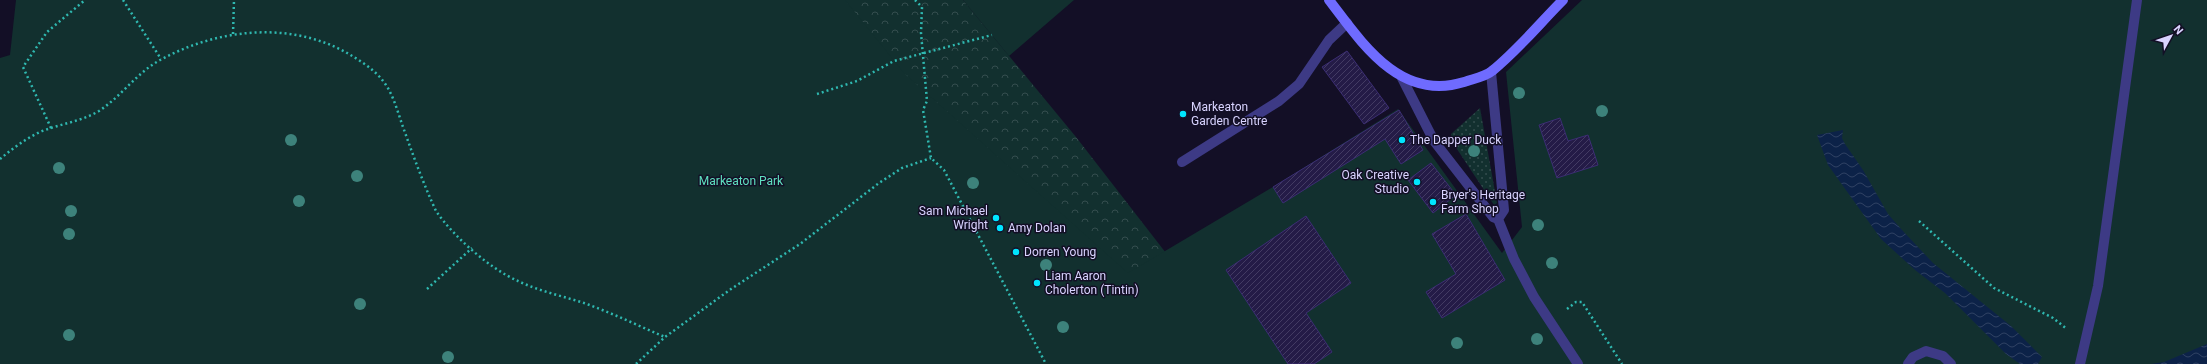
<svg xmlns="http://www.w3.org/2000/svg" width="2207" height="364" viewBox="0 0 2207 364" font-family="Roboto,sans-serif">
<defs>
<pattern id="grass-dots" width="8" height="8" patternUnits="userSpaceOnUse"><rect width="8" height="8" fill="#12302f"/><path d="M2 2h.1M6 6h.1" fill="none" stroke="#344d4e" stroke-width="1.8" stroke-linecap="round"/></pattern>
<pattern id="forest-crowns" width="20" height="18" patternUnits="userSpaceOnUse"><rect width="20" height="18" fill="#12302f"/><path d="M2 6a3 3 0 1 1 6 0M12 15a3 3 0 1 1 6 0" fill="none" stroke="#344d4e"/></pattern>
<pattern id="water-waves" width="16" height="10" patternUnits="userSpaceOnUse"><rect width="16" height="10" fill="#0c2248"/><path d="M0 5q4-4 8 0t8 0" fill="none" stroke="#2f4163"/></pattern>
<pattern id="building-hatch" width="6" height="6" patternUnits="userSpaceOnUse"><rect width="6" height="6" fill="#241b47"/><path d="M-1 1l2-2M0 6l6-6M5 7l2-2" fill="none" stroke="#433b63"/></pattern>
</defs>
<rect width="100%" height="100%" fill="#130f26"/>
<!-- grass -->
<path fill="url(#grass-dots)" d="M1480,108l17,95 -3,2 -43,-65v-6z"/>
<!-- forest -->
<path fill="url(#forest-crowns)" d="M410,0h553l113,137 176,227z"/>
<!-- park -->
<path fill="#12302f" d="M16,0h829l59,73 224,200 145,-86 125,-78 104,144 20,-26 -16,-155 76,-72h625v364h-2207v-306l10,-3z
M963,0h111l-65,56z"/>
<!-- water -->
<path fill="url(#water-waves)" d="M1843,130l-1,8 3,6 18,26 25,44 14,16 31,33 78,63 31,31 -4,7h-18l-14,-10 -61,-61 -30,-23 -34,-31 -53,-74 -11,-30z
M2207,344v20h-56l13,-2z"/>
<!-- building -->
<path fill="url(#building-hatch)" stroke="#3b2d73" d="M1347,51l42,57 -25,16 -42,-57z
M1399,110l24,40 -22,14 -16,-25 -102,64 -10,-16z
M1560,118l8,23 20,-6 10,30 -41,13 -18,-53z
M1431,163l25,32 -23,18 -25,-33z
M1466,214l39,66 -63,38 -16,-26 30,-18 -24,-40z
M1306,216l45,67 -45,30 26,39 -18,12h-26l-62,-94z"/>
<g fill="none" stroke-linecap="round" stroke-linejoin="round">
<!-- path -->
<path stroke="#2fb8b0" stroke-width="2.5" stroke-dasharray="2 3" stroke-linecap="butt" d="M123,0l38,59
M915,0l7,7 -1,26 6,68 -4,9 8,48 13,12 102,194
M233,34l1,-34
M817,94l40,-13 37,-20 98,-26
M51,128l-28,-61 24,-35 38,-32
M0,159c12,-10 25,-20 40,-27 19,-8 40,-10 59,-21 23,-15 38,-39 63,-52 60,-32 136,-39 195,0 11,7 21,14 29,26 8,12 12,28 17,42 10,28 20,56 33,84 17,25 54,58 82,70 21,10 44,15 66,22 28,10 55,23 81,34
M1919,221l75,67 59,30 14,11
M427,289l45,-41
M1567,309l9,-7h6l40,62
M636,364l29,-27 66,-48 69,-45 79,-61 23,-15 29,-10"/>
<!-- lane -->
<path stroke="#3d3a85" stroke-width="10" d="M1402,78l32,63 59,76 5,2 6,-9 -13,-138
M1182,162l97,-61 20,-17 30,-44 18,-17
M1498,219l16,40 20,38 44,67
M1908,364l5,-7 13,-6 17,5 8,8
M2080,364l18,-78 39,-286"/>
<!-- secondary -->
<path stroke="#6f6bff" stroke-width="10" d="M1329,0c33,43 71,102 135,82 8,-3 21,-5 28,-11 26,-21 48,-48 71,-71"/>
</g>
<!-- trees -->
<g fill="#3d827b">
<circle cx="1519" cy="93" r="6"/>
<circle cx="1602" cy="111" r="6"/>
<circle cx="291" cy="140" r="6"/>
<circle cx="1474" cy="151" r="6"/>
<circle cx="59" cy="168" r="6"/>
<circle cx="357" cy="176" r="6"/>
<circle cx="973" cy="183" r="6"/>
<circle cx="299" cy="201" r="6"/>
<circle cx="71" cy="211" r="6"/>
<circle cx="1538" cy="225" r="6"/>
<circle cx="69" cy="234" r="6"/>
<circle cx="1552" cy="263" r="6"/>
<circle cx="1046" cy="265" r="6"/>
<circle cx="360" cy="304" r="6"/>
<circle cx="1063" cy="327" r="6"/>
<circle cx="69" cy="335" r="6"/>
<circle cx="1537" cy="339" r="6"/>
<circle cx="1457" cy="343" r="6"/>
<circle cx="448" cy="357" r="6"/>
</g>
<!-- markers -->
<g fill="#00e5ff" stroke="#130f26" stroke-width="1.5">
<circle cx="1183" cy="114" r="4"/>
<circle cx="1402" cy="140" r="4"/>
<circle cx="1417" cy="182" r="4"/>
<circle cx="1433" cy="202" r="4"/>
<circle cx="996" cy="218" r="4"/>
<circle cx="1000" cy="228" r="4"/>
<circle cx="1016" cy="252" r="4"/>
<circle cx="1037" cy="283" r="4"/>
</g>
<g text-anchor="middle" stroke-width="3" stroke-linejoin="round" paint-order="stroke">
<!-- poi labels -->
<g font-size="12" fill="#d9d4ff" stroke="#130f26" text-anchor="start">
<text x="1191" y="111">Markeaton<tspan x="1191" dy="14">Garden Centre</tspan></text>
<text x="1410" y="144">The Dapper Duck</text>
<text x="1409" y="179" text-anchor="end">Oak Creative<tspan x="1409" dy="14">Studio</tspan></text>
<text x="1441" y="199">Bryer's Heritage<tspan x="1441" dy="14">Farm Shop</tspan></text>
<text x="988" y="215" text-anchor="end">Sam Michael<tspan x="988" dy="14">Wright</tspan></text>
<text x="1008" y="232">Amy Dolan</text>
<text x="1024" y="256">Dorren Young</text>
<text x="1045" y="280">Liam Aaron<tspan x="1045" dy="14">Cholerton (Tintin)</tspan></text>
</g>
<!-- park labels -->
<g font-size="12" fill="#5fe0c0" stroke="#130f26">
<text x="741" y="185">Markeaton Park</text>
</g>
</g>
<!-- north arrow -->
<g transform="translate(2171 36) rotate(50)" stroke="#130f26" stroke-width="3" paint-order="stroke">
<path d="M0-3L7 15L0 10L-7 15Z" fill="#d9d4ff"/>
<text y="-6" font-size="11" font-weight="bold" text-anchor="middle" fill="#d9d4ff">N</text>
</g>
</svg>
